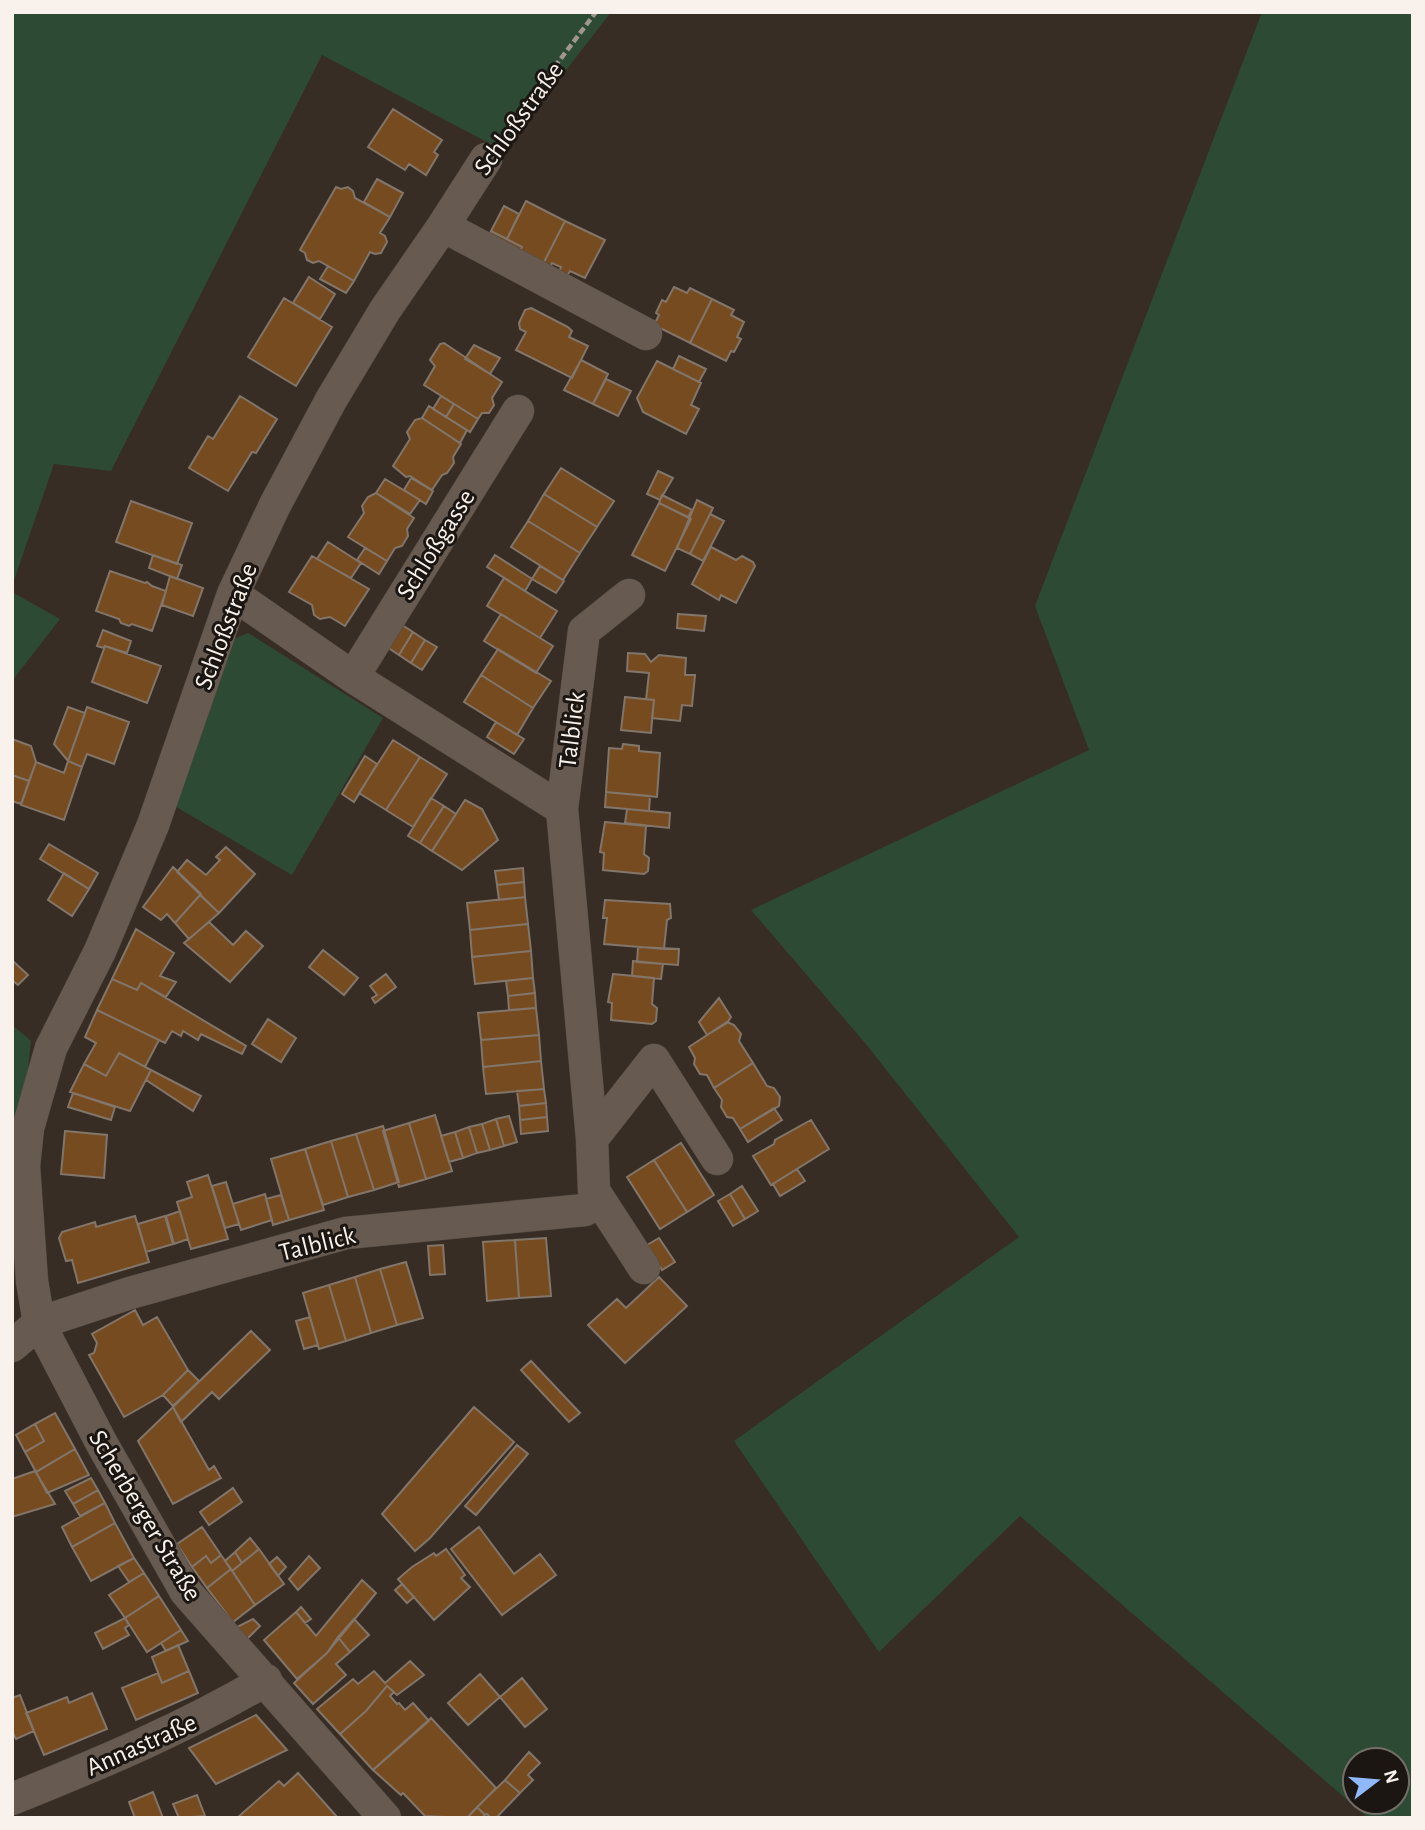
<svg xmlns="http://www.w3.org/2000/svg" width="1425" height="1830" viewBox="0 0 1425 1830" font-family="'Alegreya Sans',sans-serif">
<rect width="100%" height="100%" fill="#382d24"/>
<!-- green -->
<path fill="#2d4a35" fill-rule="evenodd" d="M12,12h599l-107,139 -182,-96 -211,416 -57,-7 -42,122z
M1262,12h151v1806h-45l-348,-302 -141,136 -145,-211 285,-204 -154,-194 -114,-133 338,-160 -54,-144zM1397,1760v42h-42v-42z
M12,592l48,27 -48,62z
M248,633l135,85 -91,157 -119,-70 49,-161z
M12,1025l19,16 -6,55 -13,36z"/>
<!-- building -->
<path fill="#764b20" stroke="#82756a" stroke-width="2" d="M393,109l49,31 -8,12 4,3 -12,20 -17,-11 -4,6 -37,-23z
M377,179l26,14 -13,24 -26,-15z
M336,187l5,2 7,-2 5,4 2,7 35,19 -10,16 5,3 2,6 -6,11 -6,1 -5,-2 -16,29 -35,-20 -6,2 -6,-3 -2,-7 -5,-3z
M526,201l39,20 -22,43 -24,-11 3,-6 -15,-8z
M504,206l15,8 -12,25 -16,-8z
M565,221l40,19 -20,38 -15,-7 -3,5 -8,-4 2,-5 -9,-4 -2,5 -7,-4z
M491,231l31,16 -3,6 -31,-16z
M328,266l26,15 -8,12 -26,-14z
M309,277l26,17 -15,25 -27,-16z
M674,287l13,6 3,-5 22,11 -22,44 -36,-18 5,-10 -3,-2 6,-13 4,2z
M284,298l48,29 -36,59 -48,-29z
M712,299l22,11 -3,5 13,7 -7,15 4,2 -7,13 -3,-1 -5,10 -36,-18z
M531,308l37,19 4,4 -3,6 19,9 -16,32 -56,-28 10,-18 -6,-3 -1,-6 6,-13z
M444,343l58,39 -10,16 2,7 -5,8h-7l-4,6 -54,-34 11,-19 -5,-6 10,-16z
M474,345l26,13 -10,16 -25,-15z
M679,356l27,13 -7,13 -26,-13z
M581,360l27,14 -15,30 -29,-14z
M657,361l44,22 -10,22 8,4 -13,25 -43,-22 -6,-14z
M606,379l25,12 -13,25 -25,-12z
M240,396l37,23 -21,34 -4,-1 -24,39 -39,-23 19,-32 5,3z
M441,396l13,8 -8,13 -13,-8z
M454,404l24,15 -8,13 -24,-15z
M429,406l38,24 -7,13 -38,-25z
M422,418l39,26 -8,13 1,6 -7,10 -5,2 -10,15 -22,-14 -4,1 -13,-11 17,-27 -3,-7 8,-12z
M561,468l53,33 -17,26 -53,-33z
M658,471l15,7 -13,22 -13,-6z
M411,478l22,13 -7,13 -22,-14z
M385,479l35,21 -10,14 -34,-21z
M376,493l38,25 -7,11 1,7 -6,10 -7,2 -8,13 -39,-24 16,-24 -2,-7 6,-9z
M544,494l53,33 -17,26 -52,-32z
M662,495l30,15 -4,7 -29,-14z
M697,500l16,8 -23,46 -13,-6z
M131,501l61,22 -15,41 -61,-22z
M659,503l32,16 -26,52 -33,-16z
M710,514l14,7 -21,40 -13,-7z
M528,521l52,32 -17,27 -52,-33z
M328,542l33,21 -10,15 -34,-19z
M711,547l25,13 6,-4 11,6 2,4 -19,37 -15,-8 -2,5 -27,-16z
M365,548l22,13 -8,13 -22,-14z
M153,555l29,10 -5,14 -28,-11z
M495,555l37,24 -7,12 -38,-24z
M312,556l57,33 -24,37 -15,-9 -10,2 -6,-4 -2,-10 -23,-13z
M540,566l24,15 -8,12 -24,-14z
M110,571l35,12 2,-1 5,4 14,5 -14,40 -20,-7 -3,2 -8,-3 -2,-4 -23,-8z
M170,576l33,12 -10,28 -31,-11z
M504,578l53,33 -17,27 -53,-32z
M501,614l52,32 -17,27 -52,-32z
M678,614l28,2 -2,15 -27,-3z
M402,625l11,7 -14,23 -12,-8z
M103,630l28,11 -4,12 -22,-7 -1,2 -7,-2z
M413,632l12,8 -14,23 -12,-8z
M425,640l12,7 -15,23 -11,-7z
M105,646l56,20 -14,37 -55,-21z
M498,649l53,32 -18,27 -52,-33z
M628,653l17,1 6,8 8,-7 27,3 -1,17h10l-3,31 -10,-1 -2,16 -28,-3 2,-18h-8l3,-27 -22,-2z
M481,675l52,33 -16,27 -53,-33z
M625,697l29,3 -3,33 -30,-3z
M68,707l17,6 -17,48 -14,-17z
M87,707l42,15 -15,42 -27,-10 -5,13 -14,-6z
M496,722l28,17 -10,15 -27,-17z
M12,739l19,7 5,16 -7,19 -17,-6z
M393,740l27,17 -34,53 -27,-17z
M623,744l16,2v5l21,2 -3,44 -51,-5 3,-44 13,1z
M365,756l12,8 -23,38 -12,-8z
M420,757l27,17 -34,53 -27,-17z
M68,761l14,6 -18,53 -43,-15 15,-43 28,11z
M12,775l17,6 -8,23 -9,-3z
M606,792l44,4 -1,15 -44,-4z
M431,798l13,8 -24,37 -12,-7z
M465,800l17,9 16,31 -36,30 -30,-19z
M444,806l12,8 -24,37 -12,-8z
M627,809l43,4 -1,15 -44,-5z
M605,822l41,4 -2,28 5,4 -1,13 -4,3 -41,-4 1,-17 -4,-1z
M49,844l49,29 -9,16 -49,-30z
M226,847l29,27 -36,39 -42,-41 10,-12 19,15 14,-15 -4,-3z
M173,867l28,27 -26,29 -8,-9 -6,6 -18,-13z
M523,868l1,14 -27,3 -2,-14z
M64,873l25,16 -17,27 -24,-16z
M524,882l1,15 -26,3 -2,-15z
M200,895l19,18 -30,26 -14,-16z
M525,897l3,27 -58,6 -3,-27z
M605,900l65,4 1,14 -4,2 -3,29 -60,-5 3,-26h-4z
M209,922l24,23 13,-14 17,15 -33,36 -46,-39z
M528,924l3,27 -59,6 -2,-27z
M136,929l38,24 -14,23 16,6 -10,15 -25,-14 -4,7 -25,-11z
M638,947l41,2 -1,16 -41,-3z
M323,950l35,28 -14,17 -35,-28z
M531,951l2,27 -58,6 -3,-27z
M633,961l30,3 -2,15 -29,-3z
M14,962l14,13 -10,10 -6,-5v-16z
M386,974l10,13 -21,16 -3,-5 5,-3 -7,-9z
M613,974l41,4 -2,26 5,4 -1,13 -4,3 -41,-4 1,-17 -4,-1z
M533,978l2,15 -27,3 -2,-15z
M112,979l25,11 4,-7 105,63 -4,8 -41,-20 -3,6 -15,-9 -2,5 -9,-5 -7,12 -68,-33z
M535,993l1,15 -27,2 -1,-14z
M719,998l12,19 -4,6 -20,12 -8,-13z
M536,1008l3,27 -58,5 -3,-27z
M97,1010l62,30 -14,27 -26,-14 -13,23 -22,-12 12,-21 -11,-6z
M268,1019l28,19 -15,24 -29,-18z
M727,1022l7,3 7,9 -2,7 14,22 -39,25 -7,-13 -7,-1 -6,-10 1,-6 -6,-11z
M539,1035l2,26 -58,6 -2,-27z
M119,1053l32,17 -21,41 -60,-19 14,-28 22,12z
M541,1061l3,28 -58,5 -3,-27z
M753,1063l14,23 7,2 6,9 -1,9 -39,23 -7,-11 -6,-1 -6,-10 1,-7 -8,-12z
M151,1070l50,26 -8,15 -47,-31z
M544,1089l2,14 -27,3 -2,-15z
M73,1093l42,14 -4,13 -43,-13z
M546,1103l1,14 -27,3 -1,-14z
M774,1108l8,12 -34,22 -8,-13z
M435,1115l17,56 -26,8 -17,-56z
M509,1116l8,26 -13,4 -8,-27z
M547,1117l1,14 -27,3 -1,-14z
M496,1119l8,27 -14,4 -8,-26z
M811,1120l18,29 -58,36 -18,-29 21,-12 1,-4z
M409,1123l17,56 -27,8 -16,-56z
M482,1124l8,26 -13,3 -8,-26z
M383,1126l16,56 -25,8 -18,-56z
M469,1127l8,26 -14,5 -8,-26z
M65,1131l42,4 -3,43 -43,-4z
M455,1132l8,26 -14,4 -8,-26z
M356,1134l18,56 -26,7 -17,-56z
M331,1141l17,56 -25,8 -18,-56z
M681,1143l33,52 -27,17 -33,-52z
M305,1149l19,61 -35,10 -18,-61z
M654,1160l33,52 -27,17 -33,-52z
M797,1169l8,12 -25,15 -7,-12z
M208,1175l20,64 -37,10 -14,-47 15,-5 -5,-15z
M226,1182l13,42 -14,4 -13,-42z
M742,1186l16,25 -13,8 -15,-25z
M265,1194l7,26 -31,10 -8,-26z
M730,1194l15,25 -12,7 -15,-25z
M281,1195l8,25 -16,5 -7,-26z
M180,1211l8,28 -14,5 -8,-28z
M135,1216l14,46 -71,21 -6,-23 -6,1 -7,-23 3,-6 33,-10 1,5z
M165,1216l8,28 -27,8 -8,-28z
M546,1238l5,58 -32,2 -4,-58z
M659,1238l16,24 -13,8 -15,-25z
M515,1240l4,58 -32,3 -4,-59z
M443,1245l2,29 -15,1 -2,-29z
M406,1262l17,56 -26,7 -17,-56z
M380,1269l17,56 -26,8 -16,-56z
M355,1277l16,56 -25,8 -17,-56z
M659,1277l28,29 -62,57 -37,-38 29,-26 9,9z
M329,1285l17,56 -27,8 -16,-56z
M135,1310l8,15 14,-8 31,53 -25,25 -39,22 -35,-62 5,-2 3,-10 -5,-9z
M310,1317l8,28 -14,4 -8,-28z
M251,1331l19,19 -51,49 -7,-7 -31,30 -8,-15z
M531,1361l49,52 -11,9 -48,-52z
M188,1370l11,11 -26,25 -10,-11z
M173,1407l36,63 5,-4 7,12 -48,26 -35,-63z
M474,1407l40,35 -84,96 -15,13 -33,-37z
M55,1413l20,36 -39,23 -11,-20 19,-11 -9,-17z
M35,1424l9,17 -19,11 -9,-17z
M517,1445l11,9 -52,61 -11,-9z
M75,1449l14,26 -42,18 -11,-21z
M35,1471l20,33 -43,13v-38z
M91,1478l7,12 -25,14 -8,-13z
M233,1488l9,14 -33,23 -9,-13z
M98,1490l7,13 -25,13 -7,-12z
M105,1503l10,20 -43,24 -10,-20z
M115,1523l19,35 -43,23 -19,-34z
M202,1527l19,28 -10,8 -5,-7 -14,11 -15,-23z
M479,1527l35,47 26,-20 16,21 -54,40 -51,-66z
M250,1538l9,11 -17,14 -7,-11z
M259,1549l25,35 -29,21 -23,-34z
M446,1549l19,26 -4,3 9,9 -36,33 -36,-41 14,-12 22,-14 2,3z
M235,1552l7,11 -10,8 -7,-10z
M221,1555l10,14 -24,19 -15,-21 14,-11 5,7z
M309,1556l11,12 -22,22 -9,-11z
M277,1557l9,10 -8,9 -9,-12z
M134,1558l10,15 -15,9 -11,-16z
M231,1569l24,36 -22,17 -26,-34z
M144,1573l15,23 -34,22 -16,-23z
M362,1580l14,13 -49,60 -30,26 -33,-39 32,-28 20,24z
M402,1584l12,13 -7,6 -12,-13z
M159,1596l22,34 -34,22 -22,-34z
M301,1607l10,12 -6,4 -9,-11z
M125,1618l4,7 -4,3 4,7 -26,14 -8,-16z
M253,1619l7,7 -13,13 -10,-12z
M354,1619l15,16 -19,17 -12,-15z
M181,1630l7,11 -22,10 -5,-8z
M338,1637l12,15 -14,12 10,11 -33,29 -19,-21 33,-30z
M178,1645l11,26 -27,12 -10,-26z
M410,1661l14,14 -27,20 -10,-9 -21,25 -26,23 -23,-25 36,-30 5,5 16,-13 11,12z
M189,1671l9,22 -62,27 -14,-32 36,-15 4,10z
M480,1674l20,23 -32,28 -20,-22z
M522,1678l25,31 -22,18 -25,-30z
M387,1686l7,6 -4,4 7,8 2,-1 6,7 8,-7 16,18 -56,49 -33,-36 26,-23z
M92,1693l15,36 -63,26 -18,-42 41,-16 2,6z
M20,1695l14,36 -18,8 -4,-8v-33z
M256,1715l31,35 -71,34 -27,-36z
M431,1718l65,70 -29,30 -42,-2 -22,-23 -2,2 -28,-25z
M529,1752l11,11 -12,12 5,5 -13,13 -15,-13z
M298,1773l40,45h-101l42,-37 5,5z
M505,1780l15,13 -24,25h-5l-4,-4 -2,1 -8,-8z
M153,1792l10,26h-28l-6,-16z
M197,1795l8,21 -26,2 -6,-14z
M477,1807l8,8 -3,3h-15z"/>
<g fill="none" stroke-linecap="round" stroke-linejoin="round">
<defs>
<path id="minor" d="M443,226l203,108
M233,594l120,83 209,132
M629,595l-45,36 -22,178 30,330 2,52 50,77
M353,677l165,-266
M592,1139l62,-79 63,99
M12,1346l27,-23 91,-30 216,-60 239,-23 15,-9
M12,1799c87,-35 173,-71 254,-119
M385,1818l-199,-226 -84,-148 -63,-121 -7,-42 -8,-115 4,-38 23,-80 49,-97 53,-126 80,-231 42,-89 56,-105 54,-90 58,-84 43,-67"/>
</defs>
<!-- minor casing -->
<use href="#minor" stroke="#534a42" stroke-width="33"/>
<!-- path -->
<path stroke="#a0968f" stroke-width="4.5" stroke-dasharray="7 3.5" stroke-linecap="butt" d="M504,134l92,-122"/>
<!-- minor -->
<use href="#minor" stroke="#675b51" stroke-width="32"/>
</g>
<g text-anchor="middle" stroke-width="6" stroke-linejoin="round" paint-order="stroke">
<!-- street labels -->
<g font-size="26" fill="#f9f1eb" stroke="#1b1612">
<text transform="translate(518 118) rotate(-54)" y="9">Schloßstraße</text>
<text transform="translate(435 544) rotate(-58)" y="9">Schloßgasse</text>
<text transform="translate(225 626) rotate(-69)" y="9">Schloßstraße</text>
<text transform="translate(571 730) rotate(-83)" y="9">Talblick</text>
<text transform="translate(317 1243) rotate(-14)" y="9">Talblick</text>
<text transform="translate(146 1515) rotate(59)" y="9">Scherberger Straße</text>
<text transform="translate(141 1744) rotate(-24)" y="9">Annastraße</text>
</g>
</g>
<!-- border -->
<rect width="1425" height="1830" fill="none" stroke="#f9f1eb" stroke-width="28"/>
<!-- north arrow -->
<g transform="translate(1376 1781) rotate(74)"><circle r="33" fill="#1b1612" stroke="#746e69" stroke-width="2"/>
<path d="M0-5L12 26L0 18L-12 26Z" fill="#8fb8fd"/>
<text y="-10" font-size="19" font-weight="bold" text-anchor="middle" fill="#f9f1eb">N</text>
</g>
</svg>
